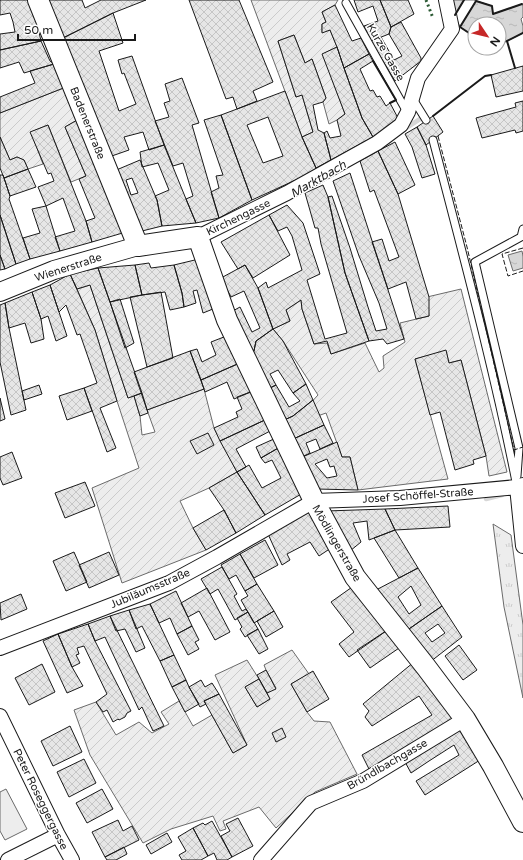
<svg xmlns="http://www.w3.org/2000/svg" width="523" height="860" viewBox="0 0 523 860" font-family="'Varela Round',sans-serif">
<defs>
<pattern id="grass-tufts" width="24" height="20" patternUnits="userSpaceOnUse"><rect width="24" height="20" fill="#ededed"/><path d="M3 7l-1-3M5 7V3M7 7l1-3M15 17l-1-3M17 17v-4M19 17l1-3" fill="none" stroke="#cbcbcb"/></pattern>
<pattern id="garden-furrows" width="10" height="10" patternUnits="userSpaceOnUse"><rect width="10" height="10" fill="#ededed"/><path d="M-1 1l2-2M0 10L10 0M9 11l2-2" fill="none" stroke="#cbcbcb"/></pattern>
<pattern id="water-ripples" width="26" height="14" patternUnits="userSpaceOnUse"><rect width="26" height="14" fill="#d7d7d7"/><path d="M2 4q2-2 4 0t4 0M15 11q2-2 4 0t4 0" fill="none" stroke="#b8b8b8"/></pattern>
<pattern id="building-cross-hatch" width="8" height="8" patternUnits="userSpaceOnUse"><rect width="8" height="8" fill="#e6e6e6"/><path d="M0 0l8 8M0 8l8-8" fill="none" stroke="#c5c5c5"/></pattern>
</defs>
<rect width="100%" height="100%" fill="#fff"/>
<!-- grass -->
<path fill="url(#grass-tufts)" stroke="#6a6a6a" d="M493,524l18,11 12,90v73l-19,-91z"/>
<!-- garden -->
<path fill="url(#garden-furrows)" stroke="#6a6a6a" d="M251,0h87l-3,5 -13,7 4,10 -4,2v8l8,-2 7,17 -14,7 22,60 -8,6 -8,4 -6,-22 3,-4 -14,-39 -7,4 -11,-28 -16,6 18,56 6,-2 11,37 -11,5z
M66,87l13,32 -14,8 21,49 -15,6 -23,-57 -17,7 12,32 -15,5 -4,-9 -7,-3 -7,3 -10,-23v-24z
M90,285l38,113 6,-2 6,20 2,19 13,-3 -8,-22 57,-21 10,39 23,44 -28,16 -29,13 13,27 13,22 -84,33 -30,-95 47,-20 -22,-67 -22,-71 -18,-41z
M461,289l46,183 -18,4 -3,-20 -25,-96 -12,3 -3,-12 -31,8 33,120 -90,11 -8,-33h-8l-16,-44 -14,5 -5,-11 11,-12 -35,-54 -10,-12 17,-8 -4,-11 15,-10 1,9 12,35 13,-1 4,11 34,-11 14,29 5,-4 -1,-12 22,-14 -5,-19 29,-7 -2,-19z
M292,650l17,24 -18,10 16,28 7,9 16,1 27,52 -42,18 -39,36 -17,-21 -36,14 3,8 -6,2 -7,-15 -42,13 -28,14 -53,-88 -16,-45 22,-8 20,33 23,-13 13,11 17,-9 -8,-12 18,-11 14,25 19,-11 21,38 14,-8 -32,-70 32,-15 12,19 -14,8 12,20 13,-8 -3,-6 9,-5 -10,-18 -2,-5z"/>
<!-- pitch -->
<path fill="#ededed" stroke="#6a6a6a" d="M6,789l21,40 -22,11 -5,-9v-39z"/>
<!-- water -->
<path fill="url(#water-ripples)" stroke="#6a6a6a" d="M451,0h23l18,6 1,8 29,-10 1,2v11l-2,2 2,7v7l-16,8 -8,1v-18h-24v13l-15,-10 -5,-12z
M522,251l1,5v12l-10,3 -5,-16z"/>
<!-- pier -->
<path fill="#fff" stroke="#6a6a6a" d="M464,0h10l2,1 -16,26 -5,-12z"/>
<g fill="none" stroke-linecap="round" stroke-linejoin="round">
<!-- stream -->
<path stroke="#d7d7d7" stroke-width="4.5" d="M403,130l17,-11
M486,499l16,-4"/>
</g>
<!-- building -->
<path fill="url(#building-cross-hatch)" stroke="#1a1a1a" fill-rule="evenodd" d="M0,0h30l5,15 6,26 -41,9v-16l15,-2 -2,-10 -3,-9 -10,2z
M49,0h33l3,8 16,-8h45l-33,13 -50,25z
M189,0h50l34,82 -20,9 4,10 -20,8 -4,-12 -7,2z
M354,0h26l11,27 -2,7 -18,7 -7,-15 14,-5 -5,-15 -15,6z
M380,0h28l6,14 -23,13z
M335,5l17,36 9,-3 8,16 -25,14 -7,-21 -7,-17 -8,3v-9l4,-2 -4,-10z
M113,13l10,30 -24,8 20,60 17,-7 -12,-31 -2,1 -4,-14 14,-4 32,89 -15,5 -6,-18 -19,5 5,13 -23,8 -43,-120z
M401,22l20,36v3l-26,20 -24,-40 10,-4 13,23 8,-4 -13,-22 2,-7z
M294,35l11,28 7,-4 14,39 -3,4 -10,3 5,25 6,3 7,27 -15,8 -14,-31 11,-5 -11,-37 -6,2 -18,-56z
M41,41l9,20 4,3 -30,9 -5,-11 -19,6v-18z
M337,47l7,21 18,50 11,19 -42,23 -7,-27 3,-2 3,7 11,-2 -4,-16 8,-6 -23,-60z
M369,54l4,7 -13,8 10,22 3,-1 4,7 3,-1 6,10 4,-3 8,15 -9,10 -16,9 -11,-19 -18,-50z
M54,64l12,23 -66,26v-16l35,-14 -5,-12z
M523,66v25l-27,6 -5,-22z
M182,78l17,45 -7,2 27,93 -23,5 -10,-24 7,-3 -10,-33 -10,3 -18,-45 14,-4 -5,-14 6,-2 -5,-17z
M285,91l17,46 14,31 -5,5 -59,27 -31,-85zM268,117l15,39 -20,7 -16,-38z
M523,101v30l-7,2 -1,-3 -33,8 -6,-20 40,-11 -1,-4z
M221,115l31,85 -33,18 -8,-26 8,-4 -3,-12 7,-1 -19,-55z
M433,116l10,16 -17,13 -9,-18z
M79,119l47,113 -34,10 -6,-21 9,-3 -16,-39 7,-3 -21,-49z
M48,125l38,96 6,21 -32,9 -5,-14 20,-6 -12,-33 -17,8 -8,-19 16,-6 -3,-8 -3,1 -18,-42z
M417,127l9,18 9,29 -13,4 -10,-31 -7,-13z
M0,137l10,23 7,-3 7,3 4,9 -24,9 -4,-10z
M395,142l20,43 -17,9 -20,-43z
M164,145l22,54 10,24 -34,3 -5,-26 -2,-4 14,-6 -11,-27 -16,4 -2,-15z
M378,151l20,43 31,103v19l-13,3 -10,-37 -18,7 -16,-47 10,-3 7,22 10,-4 -25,-67 -4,2 -10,-31z
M140,160l17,40 5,26 -24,6 -24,-61zM132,178l6,15 -7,2 -5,-15z
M28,169l8,18 -26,9 -6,-18z
M350,173l54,166 -17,5 -4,-5 -14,2 -24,-68 -17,-76 4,-1 18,52 18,59 8,24 11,-2 -8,-26 -20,-47 -26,-75z
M0,175h3l7,21 -1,3 21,60 -14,5 -16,-49z
M323,185l5,12 17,76 24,68 -38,13 -4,-13 -13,3 -12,-35 -1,-9 -15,10 4,11 -17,8 -15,-41 8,-6 2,6 34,-18 -10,-34 -5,-9 -9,4 -9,-16 18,-10 16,18 17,51 -13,6 18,59 22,-6 -26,-89 -3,-16h-3l-10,-35z
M46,206l14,45 -30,8 -7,-21 17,-5 -8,-24z
M0,215l16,49 -11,5 -5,-14z
M269,215l21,40 -37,23 -8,-13 -7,4 -17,-27z
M0,255l5,14 -5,1z
M199,259l19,48 -15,6 -6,-23 -4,1 3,12 -12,4 -2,-14 -8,-28z
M149,263l2,5 23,-3 8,28 2,14 -14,3 -5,-18 -23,3 -7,-30z
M135,265l7,30 -32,7 -12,-34z
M245,265l13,23 15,41 -17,12 -2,10 -5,-1 -18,-38 9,-5 12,25 8,-4 -16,-37 -13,6 -10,-19z
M98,268l44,125 -14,5 -38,-113 -13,4 -7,-15z
M70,274l25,56 22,71 -17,7 16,40 -9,4 -23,-64 13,-5 -17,-49 -3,1 -11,-30 -7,7 -9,-27z
M50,285l17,51 -11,5 -8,-25 -7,3 -9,-27z
M32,292l9,27 3,20 -13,4 -6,-20 -16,5 -4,-25z
M161,292l12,66 -26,9 -17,-70 12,-2z
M120,299l14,44 -9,5 -15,-46z
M5,303l4,25 17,82 -15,5 -11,-53v-57z
M273,329l10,12 23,43 -13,9 -15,-23 -8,4 6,11 -10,5 -14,-30 4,-19z
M229,335l13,27 -41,18 -11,-29 7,-2 5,13 14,-7 -5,-13z
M446,350l3,13 12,-3 25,96 -13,4 1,4 -19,6 -15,-58 -10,3 -15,-56z
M190,351l14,38 -57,21 -13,-38z
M242,362l11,29 -19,8 -7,-17 -22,10 -4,-12z
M306,384l7,16 -20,16 -11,5 -16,-31 10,-5 13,22 11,-6 -7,-8z
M39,385l3,9 -18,6 -2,-9z
M84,388l8,23 -25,9 -8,-24z
M253,391l14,28 -47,22 -6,-13 24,-11 -2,-5 6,-3 -5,-12z
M142,393l6,20 -8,3 -6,-20z
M0,398l5,21 -5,2z
M313,400l11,25 -33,15 -9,-19 11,-5z
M267,419l5,11 -36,19 10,18 -9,5 -17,-31z
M324,425l9,18 -13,6 -4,-10 -10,4 4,10 -10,5 -9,-18z
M208,433l6,12 -17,9 -7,-13z
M276,438l4,9 -19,11 -5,-11z
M337,442l5,15h8l8,33 -41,-1 -17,-31zM327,459l3,8 4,-1 3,10 -10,2 -12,-14z
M280,447l23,46 -38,22 -28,-43 12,-7 13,23 19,-10 -9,-18 -7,3 -4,-5z
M12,452l10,26 -19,7 -3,-7v-21z
M237,472l28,43 -29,18 -12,-23 -15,-22z
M85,482l10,24 -30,12 -10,-25z
M448,506l2,21 -55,3 -10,-21z
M385,509l10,21 -26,10 -2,-19 -14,2 8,19 -11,9 -24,-40z
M224,510l12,23 -30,17 -13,-22z
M309,511l22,37 -12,8 -9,-14 -23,12 3,6 -8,5 -14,-31z
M395,530l23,38 -19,10 -25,-40z
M265,540l13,25 -24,13 -14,-24z
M74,552l13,30 -21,9 -13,-30z
M109,552l10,23 -30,13 -10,-23z
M240,554l17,30 -12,7 -9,-16 -7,4 -8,-14z
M222,567l15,27 -3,2 8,15 4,-2 2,3 -13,8 -17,-31 -8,5 -9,-15z
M418,568l24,38 -36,25 -30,-41zM411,586l10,19 -12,9 -11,-17z
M257,584l17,27 -20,12 -13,-23 7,-4 -3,-5z
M355,585l34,44 -40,28 -10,-13 15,-12 -23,-30z
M207,588l23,44 -15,8 -16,-29 -11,6 -7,-14z
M176,591l16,35 -15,8 -7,-16 -11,5 -9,-19z
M21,594l6,15 -26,11 -1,-17z
M150,604l24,51 -14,6 -18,-35 -6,3 -7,-19z
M442,606l20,31 -32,25 -24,-31zM438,624l7,9 -13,9 -7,-9z
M129,610l16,38 -9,4 -11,-23 -9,2 -6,-15z
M274,611l9,16 -17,10 -9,-16z
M248,612l10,17 -13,8 -5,-8 2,-2 -5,-9z
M110,616l54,110 -11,5 -11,-24 -3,3 -34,-73 -10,4 -7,-17z
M88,624l7,17 36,70 -4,2 -2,4 -6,3 -1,-1 -5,3 -6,-12 -4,2 -7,-10 11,-8 -23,-48 -7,2 2,6 -3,1 4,8 -8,4 -14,-33z
M192,626l7,14 -4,2 4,7 -11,6 -11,-21z
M258,629l10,20 -9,5 -12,-19z
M389,629l13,17 -32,22 -13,-18z
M58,634l14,33 11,19 -16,7 -24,-52z
M459,645l18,25 -14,10 -18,-24z
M174,655l12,25 -14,7 -12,-26z
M414,662l40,57 -85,50 -7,-14 70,-40 -13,-19 -47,30 -7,-9 4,-6 -6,-7z
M42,664l13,28 -26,13 -14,-27z
M266,670l10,19 -9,4 -10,-18z
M313,671l16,28 -22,13 -16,-28z
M259,679l11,20 -13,8 -12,-20z
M186,680l3,7 10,17 -14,8 -13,-25z
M201,680l4,7 7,-4 7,11 -15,7 2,3 -6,3 -11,-20z
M219,694l28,51 -14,8 -29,-52z
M70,726l12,26 -29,14 -12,-25z
M459,727l21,33 -55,35 -9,-14 43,-26 -5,-10 -25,16 -18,12 -7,-13z
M282,728l4,9 -10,5 -4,-9z
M84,759l12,24 -27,14 -12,-25z
M102,789l11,20 -26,14 -11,-20z
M238,818l15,28 -21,11 -11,-21 9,-5 -4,-7z
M118,820l5,11 9,-5 7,14 -34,17 -13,-25z
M212,821l20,36 -5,3h-10l-3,-7 -6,3 -15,-28 10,-5 2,2z
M193,828l15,28 -7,4h-19l-3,-5 7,-4 -8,-14z
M167,833l5,9 -21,12 -5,-9z
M124,847l3,7 -11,6h-9l-2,-3z"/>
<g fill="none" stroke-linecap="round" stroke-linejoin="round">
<defs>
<path id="service" d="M346,3l61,109
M413,99l13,21
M433,140c30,115 61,230 84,347
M517,476l2,-28 -44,-186 46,-25 2,-8"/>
<path id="minor" d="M198,237l89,-44 90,-50 24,-18 7,-13 10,-34 34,-49 -6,-29
M517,487l6,59
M0,648l169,-65 48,-26 97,-56 86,-3 117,-11 6,-2
M0,716l58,119 14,25
M8,860l50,-25
M261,860l50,-57 52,-22 102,-62"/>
<path id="tertiary" d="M0,292l54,-22 84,-24"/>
<path id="secondary" d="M38,0l100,246 60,-9 29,83 87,181 41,76 71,90 39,52 28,47 30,56"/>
</defs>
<!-- service casing -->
<use href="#service" stroke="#1a1a1a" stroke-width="9"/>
<!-- minor casing -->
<use href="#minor" stroke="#1a1a1a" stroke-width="16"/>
<!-- tertiary casing -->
<use href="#tertiary" stroke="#1a1a1a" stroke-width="20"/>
<!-- secondary casing -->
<use href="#secondary" stroke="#1a1a1a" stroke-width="22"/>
<!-- service -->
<use href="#service" stroke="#fff" stroke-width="7"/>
<!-- minor -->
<use href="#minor" stroke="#fff" stroke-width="14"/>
<!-- tertiary -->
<use href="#tertiary" stroke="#fff" stroke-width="18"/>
<!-- secondary -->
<use href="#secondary" stroke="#fff" stroke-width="20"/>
<!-- hedge -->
<path stroke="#2b5a34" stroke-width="3" stroke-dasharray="2 3" stroke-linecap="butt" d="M426,0l7,18"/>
<!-- fence -->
<path stroke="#1a1a1a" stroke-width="1" stroke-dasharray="5 2" stroke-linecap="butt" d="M438,136l29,111 47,203 9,-3
M523,248l-21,6 6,22 15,-5"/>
<!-- wall -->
<path stroke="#1a1a1a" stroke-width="2" d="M455,15l9,-15
M475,37l-15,-10 16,-26 16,5 1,8 29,-10
M507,41l8,27
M499,42l8,-1 16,-8
M373,61l23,39 -6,3
M433,116l52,-40 6,-1"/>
</g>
<g text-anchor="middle" stroke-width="3" stroke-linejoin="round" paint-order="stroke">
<!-- street labels -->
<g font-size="11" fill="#1a1a1a" stroke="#fff">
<text transform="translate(386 52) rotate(60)" y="4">Kurze Gasse</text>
<text transform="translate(88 123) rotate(68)" y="4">Badenerstraße</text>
<text transform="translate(238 217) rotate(-26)" y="4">Kirchengasse</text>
<text transform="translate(68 267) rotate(-18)" y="4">Wienerstraße</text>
<text transform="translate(418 495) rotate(-4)" y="4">Josef Schöffel-Straße</text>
<text transform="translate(337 543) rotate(60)" y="4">Mödlingerstraße</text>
<text transform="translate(150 588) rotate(-23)" y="4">Jubiläumsstraße</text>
<text transform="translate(387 764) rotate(-30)" y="4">Bründlbachgasse</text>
<text transform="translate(41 799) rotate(64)" y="4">Peter Roseggergasse</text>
</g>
<!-- water labels -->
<g font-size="12" font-style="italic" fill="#1a1a1a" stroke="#fff">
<text transform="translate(318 179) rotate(-30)" y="4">Marktbach</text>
</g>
</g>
<!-- north arrow -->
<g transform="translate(487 36) rotate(125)"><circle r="19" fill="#ffffff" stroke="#a3a3a3"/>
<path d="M0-3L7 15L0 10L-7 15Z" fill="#c62828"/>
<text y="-6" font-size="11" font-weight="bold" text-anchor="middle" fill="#1a1a1a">N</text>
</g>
<!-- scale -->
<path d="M18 34v6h117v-6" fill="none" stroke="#1a1a1a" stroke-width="2"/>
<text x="24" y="34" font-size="12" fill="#1a1a1a" stroke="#ffffff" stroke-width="3" paint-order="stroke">50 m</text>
</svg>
